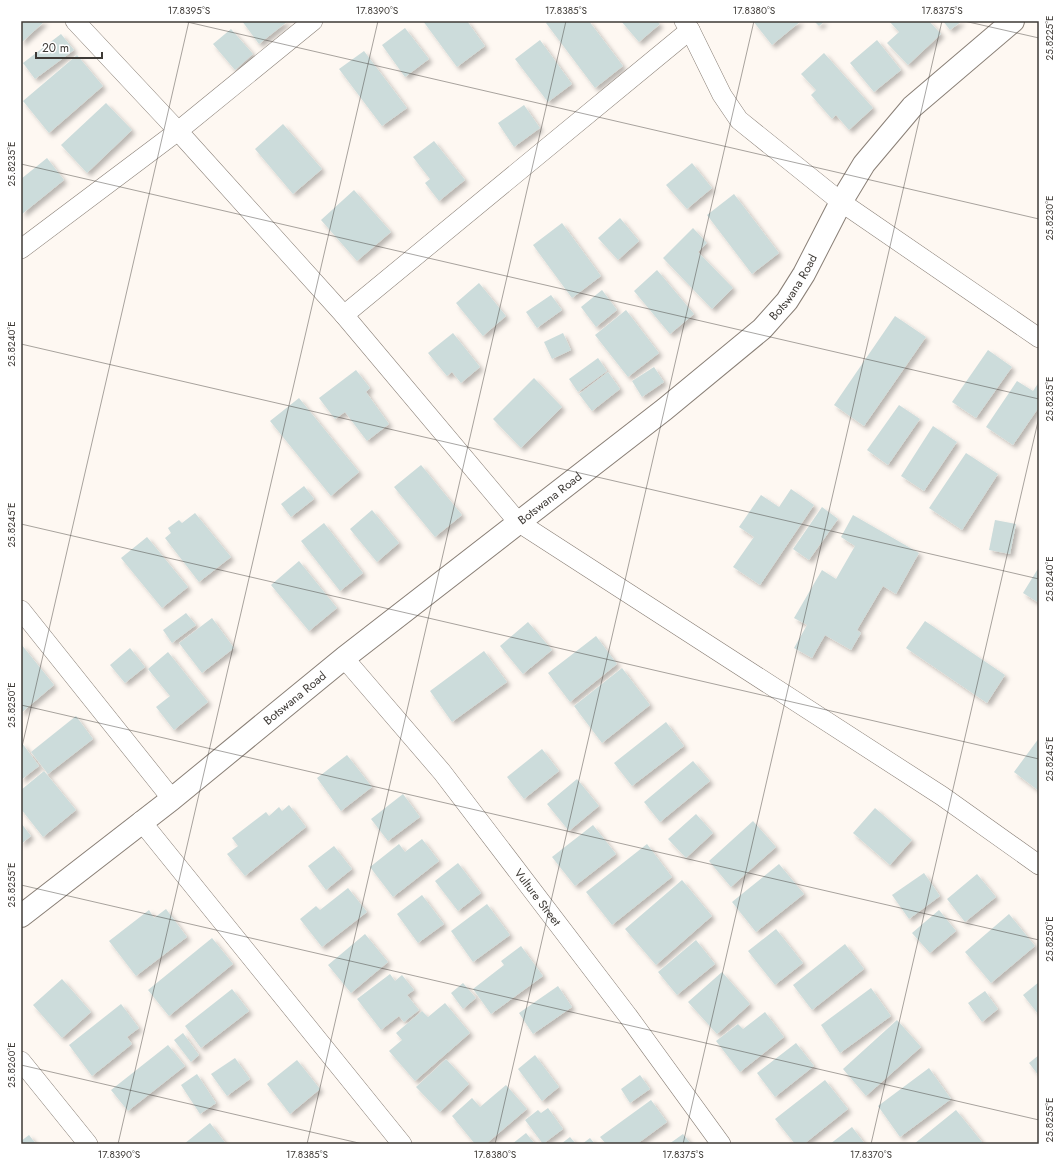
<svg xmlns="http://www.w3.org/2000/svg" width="1060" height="1165" viewBox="0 0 1060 1165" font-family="Jost,sans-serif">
<defs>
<filter id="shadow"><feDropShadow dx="3.5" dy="3.5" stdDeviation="2" flood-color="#0004"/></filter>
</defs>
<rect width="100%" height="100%" fill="#fef8f2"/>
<!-- building -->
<path fill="#ccdcdb" filter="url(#shadow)" d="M21,21h24l-24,22z
M242,21h46l-29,23z
M423,21h44l18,25 -28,21z
M548,21h41l34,45 -28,22 -49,-65z
M621,21h36l3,3 -21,18z
M753,21h48l-29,24z
M814,21h11l-6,5z
M889,21h40l12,13 -33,31 -21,-22 12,-11z
M943,21h19l-12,9z
M405,28l24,31 -24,18 -23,-32z
M231,29l22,25 -18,16 -22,-26z
M61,34l13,16 -39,29 -12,-16z
M540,40l32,44 -24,18 -33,-43z
M877,40l24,30 -27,22 -24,-29z
M364,51l43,57 -25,18 -43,-57z
M824,53l49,55 -24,22 -13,-15 -4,4 -21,-24 5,-5 -15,-16z
M77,55l26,31 -54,47 -26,-32z
M106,103l26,27 -45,43 -26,-28z
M524,105l16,23 -26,19 -16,-24z
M283,124l39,45 -29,25 -38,-45z
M434,141l31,39 -26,21 -14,-18 5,-4 -17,-22z
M47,158l17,22 -42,34 -1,-35z
M692,163l20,25 -25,21 -21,-24z
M354,190l37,42 -34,29 -36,-41z
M734,194l45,59 -27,21 -45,-59z
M620,218l19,23 -21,19 -20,-22z
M562,223l39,53 -29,22 -39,-53z
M693,228l14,15 -9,9 35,36 -21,21 -49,-51z
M657,270l37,44 -24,20 -36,-43z
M479,283l27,33 -23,20 -27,-33z
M602,290l15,20 -21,17 -15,-20z
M551,295l11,15 -25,18 -11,-16z
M626,310l33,43 -31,24 -33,-42z
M895,316l31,21 -62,89 -30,-21z
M453,333l27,34 -19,16 -9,-11 -5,4 -19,-23z
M563,333l8,17 -19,9 -8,-17z
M988,350l24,17 -36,51 -24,-16z
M598,358l9,13 -29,21 -9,-13z
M654,367l10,15 -22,15 -10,-16z
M356,370l14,18 -4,4 23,32 -22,17 -22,-29 -10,7 -16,-21z
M608,372l12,17 -28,22 -13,-17z
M534,378l28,29 -41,41 -28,-29z
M1017,381l16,10 6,-9v25l-26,38 -27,-18z
M299,398l60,74 -28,24 -61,-75z
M899,405l21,14 -32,46 -21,-15z
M933,426l24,16 -33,49 -23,-15z
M966,453l32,21 -36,56 -33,-22z
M421,465l41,50 -27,22 -41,-50z
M304,486l10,13 -23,18 -10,-13z
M791,489l23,16 -54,80 -27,-18 21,-30 -15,-10 22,-32 18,12z
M822,507l16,12 -29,41 -16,-11z
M372,510l27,33 -22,19 -27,-33z
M195,513l36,44 -32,25 -34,-44 6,-5 -3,-5 11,-8 3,3z
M853,515l66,38 -23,41 -13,-8 -26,44 4,3 -10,17 -26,-15 -13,23 -18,-10 13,-23 -13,-7 28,-48 14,9 19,-33 -14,-9z
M995,520l21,4 -6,30 -21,-4z
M324,523l39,50 -23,18 -39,-50z
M147,537l41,50 -26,21 -41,-50z
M299,561l38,47 -28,23 -38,-46z
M1039,567v36l-16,-10z
M186,613l10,12 -24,18 -9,-13z
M212,618l22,30 -32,25 -23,-30z
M925,621l80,54 -18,28 -81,-55z
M528,622l24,28 -29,24 -23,-28z
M596,636l21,28 -47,38 -22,-29z
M21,644l33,41 -33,28z
M130,648l15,19 -20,16 -15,-18z
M484,651l23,31 -55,40 -22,-31z
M168,652l40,50 -34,28 -18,-23 14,-11 -22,-27z
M622,668l28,37 -48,38 -28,-37z
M76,716l17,23 -45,35 -17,-22z
M666,722l18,24 -52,40 -18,-23z
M1039,738v53l-25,-19z
M22,743l17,23 -18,14v-36z
M542,749l17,22 -35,28 -17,-22z
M347,755l25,32 -31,24 -24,-33z
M693,761l17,20 -50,41 -16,-20z
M44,771l32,39 -33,27 -22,-28v-19z
M577,779l22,27 -30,25 -22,-27z
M403,794l17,23 -32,24 -17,-22z
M289,805l17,22 -61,49 -18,-22 11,-8 -6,-8 34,-26 3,4 10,-9 3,4z
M875,808l37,32 -22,25 -37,-32z
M696,814l17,19 -27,25 -18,-19z
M753,821l23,26 -45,40 -22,-26z
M21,823l10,13 -10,8z
M593,825l23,29 -41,32 -23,-29z
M422,839l17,22 -46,36 -23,-30 29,-23 6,8z
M647,844l25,33 -60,48 -26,-33z
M334,846l18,23 -26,21 -18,-24z
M458,863l23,30 -23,18 -23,-30z
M779,864l25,30 -48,38 -24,-30z
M924,873l16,23 -31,23 -17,-24z
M977,874l19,23 -31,25 -18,-23z
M682,880l30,36 -56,49 -31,-36z
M348,888l19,24 -45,35 -22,-28 16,-13 4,4z
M422,895l22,29 -26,19 -21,-29z
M487,904l23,31 -37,27 -22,-31z
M166,909l21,28 -51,39 -27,-35 40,-31 5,8z
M939,910l17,21 -26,22 -18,-20z
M1009,914l26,32 -44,37 -26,-31z
M776,929l27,34 -28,22 -27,-34z
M365,934l23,28 -37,31 -23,-28z
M212,938l21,26 -64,52 -21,-26z
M696,940l19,24 -38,31 -19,-23z
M845,944l19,25 -52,41 -19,-25z
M521,946l22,30 -52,38 -18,-25 31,-24 -3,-4z
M722,972l28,32 -33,30 -29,-32z
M390,974l5,7 7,-6 12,15 -7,5 12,15 -15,12 -5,-6 -18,14 -24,-31z
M62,979l29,33 -29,26 -29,-33z
M1039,982v33l-16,-20z
M463,983l13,15 -13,11 -12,-16z
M558,986l14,21 -39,27 -14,-21z
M871,988l20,28 -51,37 -19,-28z
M232,989l17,22 -48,37 -16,-22z
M985,991l13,18 -16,13 -14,-19z
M445,1003l25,30 -55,48 -26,-30 13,-11 -6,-7 26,-22 6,6z
M121,1004l18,24 -12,9 5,7 -40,32 -23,-31z
M765,1012l19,25 -44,35 -24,-31 22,-17 5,5z
M897,1020l24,27 -55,49 -23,-27z
M183,1033l16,22 -8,7 -17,-22z
M796,1043l18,23 -39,31 -18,-24z
M168,1045l17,21 -57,45 -17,-21z
M535,1055l24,32 -17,14 -24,-32z
M1039,1055v21l-10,-13z
M235,1058l15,21 -23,17 -16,-22z
M446,1059l23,25 -29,28 -24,-25z
M297,1060l23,29 -30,25 -23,-30z
M929,1068l22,31 -51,38 -22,-31z
M197,1074l19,29 -16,11 -19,-29z
M640,1075l10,14 -20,14 -9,-14z
M825,1080l23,29 -44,35h-9l-20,-25z
M506,1085l21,24 -41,35h-11l-23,-28 20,-18 8,9z
M651,1100l16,22 -30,22h-31l-6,-7z
M548,1108l15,21 -20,15 -18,-24 13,-10 3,3z
M956,1110l26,32 -2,2h-66z
M210,1123l16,21h-42z
M852,1127l13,17h-35z
M526,1133l9,11h-23z
M683,1134l8,10h-22z
M29,1135l7,9h-15v-3z
M570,1137l6,7h-15z
M590,1138l5,6h-13z"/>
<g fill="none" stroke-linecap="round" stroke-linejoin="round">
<defs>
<g id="street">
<path d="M313,21l-135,110 166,184 174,207 424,274 97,69"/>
<path d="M684,21l6,9 32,65 17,25 102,82 198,136"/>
<path d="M21,249l157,-118 -103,-110"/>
<path d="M344,315l346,-285"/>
<path d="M21,610l151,189"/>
<path id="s1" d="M344,658l98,114 186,244 93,128"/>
<path d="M141,821l261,323"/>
<path d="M21,1061l67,83"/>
</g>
<g id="secondary">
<path id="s2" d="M21,916l151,-117 172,-141 321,-249 97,-80 25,-28 17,-27 37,-72 23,-38 48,-57 101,-86"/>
</g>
</defs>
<!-- street casing -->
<use href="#street" stroke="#897f76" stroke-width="20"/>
<!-- secondary casing -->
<use href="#secondary" stroke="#897f76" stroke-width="24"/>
<!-- street -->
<use href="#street" stroke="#fff" stroke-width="19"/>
<!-- secondary -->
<use href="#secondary" stroke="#fff" stroke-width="22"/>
</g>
<!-- ticks -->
<path fill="none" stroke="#3e3a36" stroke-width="1" stroke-opacity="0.45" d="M183,21l856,198M964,21l75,17M21,164l1018,235M21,344l1018,235M21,524l1018,235M21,705l1018,235M21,751l168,-730M21,885l1018,235M21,1065l342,79M118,1144l260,-1123M307,1144l259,-1123M495,1144l259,-1123M683,1144l259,-1123M871,1144l168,-727"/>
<g text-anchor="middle" stroke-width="4" stroke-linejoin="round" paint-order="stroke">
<!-- street labels -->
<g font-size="12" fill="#3e3a36" stroke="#fff">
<text dy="4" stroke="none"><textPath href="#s2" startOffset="998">Botswana Road</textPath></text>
<text dy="4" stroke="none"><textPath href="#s2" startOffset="674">Botswana Road</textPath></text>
<text dy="4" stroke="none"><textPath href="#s2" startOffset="350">Botswana Road</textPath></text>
<text dy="4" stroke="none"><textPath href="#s1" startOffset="308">Vulture Street</textPath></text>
</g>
</g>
<!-- border -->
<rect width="1060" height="1165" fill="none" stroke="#ffffff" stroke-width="44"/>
<!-- scale -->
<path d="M36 52v6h66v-6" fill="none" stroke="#3e3a36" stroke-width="2"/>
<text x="42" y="52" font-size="12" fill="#3e3a36" stroke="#ffffff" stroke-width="3" paint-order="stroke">20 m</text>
<rect x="22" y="22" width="1016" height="1121" fill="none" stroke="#3e3a36" stroke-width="1.5"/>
<g font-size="10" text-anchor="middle" fill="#3e3a36">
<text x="189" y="14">17.8395°S</text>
<text x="377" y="14">17.8390°S</text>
<text x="566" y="14">17.8385°S</text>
<text x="754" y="14">17.8380°S</text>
<text x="942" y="14">17.8375°S</text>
<text transform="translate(1049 38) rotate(-90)" y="4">25.8225°E</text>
<text transform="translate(11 164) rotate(-90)" y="4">25.8235°E</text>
<text transform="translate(1049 218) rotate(-90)" y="4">25.8230°E</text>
<text transform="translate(11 344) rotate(-90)" y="4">25.8240°E</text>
<text transform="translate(1049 399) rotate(-90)" y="4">25.8235°E</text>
<text transform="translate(11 525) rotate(-90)" y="4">25.8245°E</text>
<text transform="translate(1049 579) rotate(-90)" y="4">25.8240°E</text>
<text transform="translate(11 705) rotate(-90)" y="4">25.8250°E</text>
<text transform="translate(1049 759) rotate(-90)" y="4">25.8245°E</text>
<text transform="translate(11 885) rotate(-90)" y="4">25.8255°E</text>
<text transform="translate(1049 939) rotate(-90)" y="4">25.8250°E</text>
<text transform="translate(11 1065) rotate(-90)" y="4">25.8260°E</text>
<text transform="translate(1049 1120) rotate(-90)" y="4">25.8255°E</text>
<text x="119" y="1158">17.8390°S</text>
<text x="307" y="1158">17.8385°S</text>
<text x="495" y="1158">17.8380°S</text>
<text x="683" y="1158">17.8375°S</text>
<text x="871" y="1158">17.8370°S</text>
</g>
</svg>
